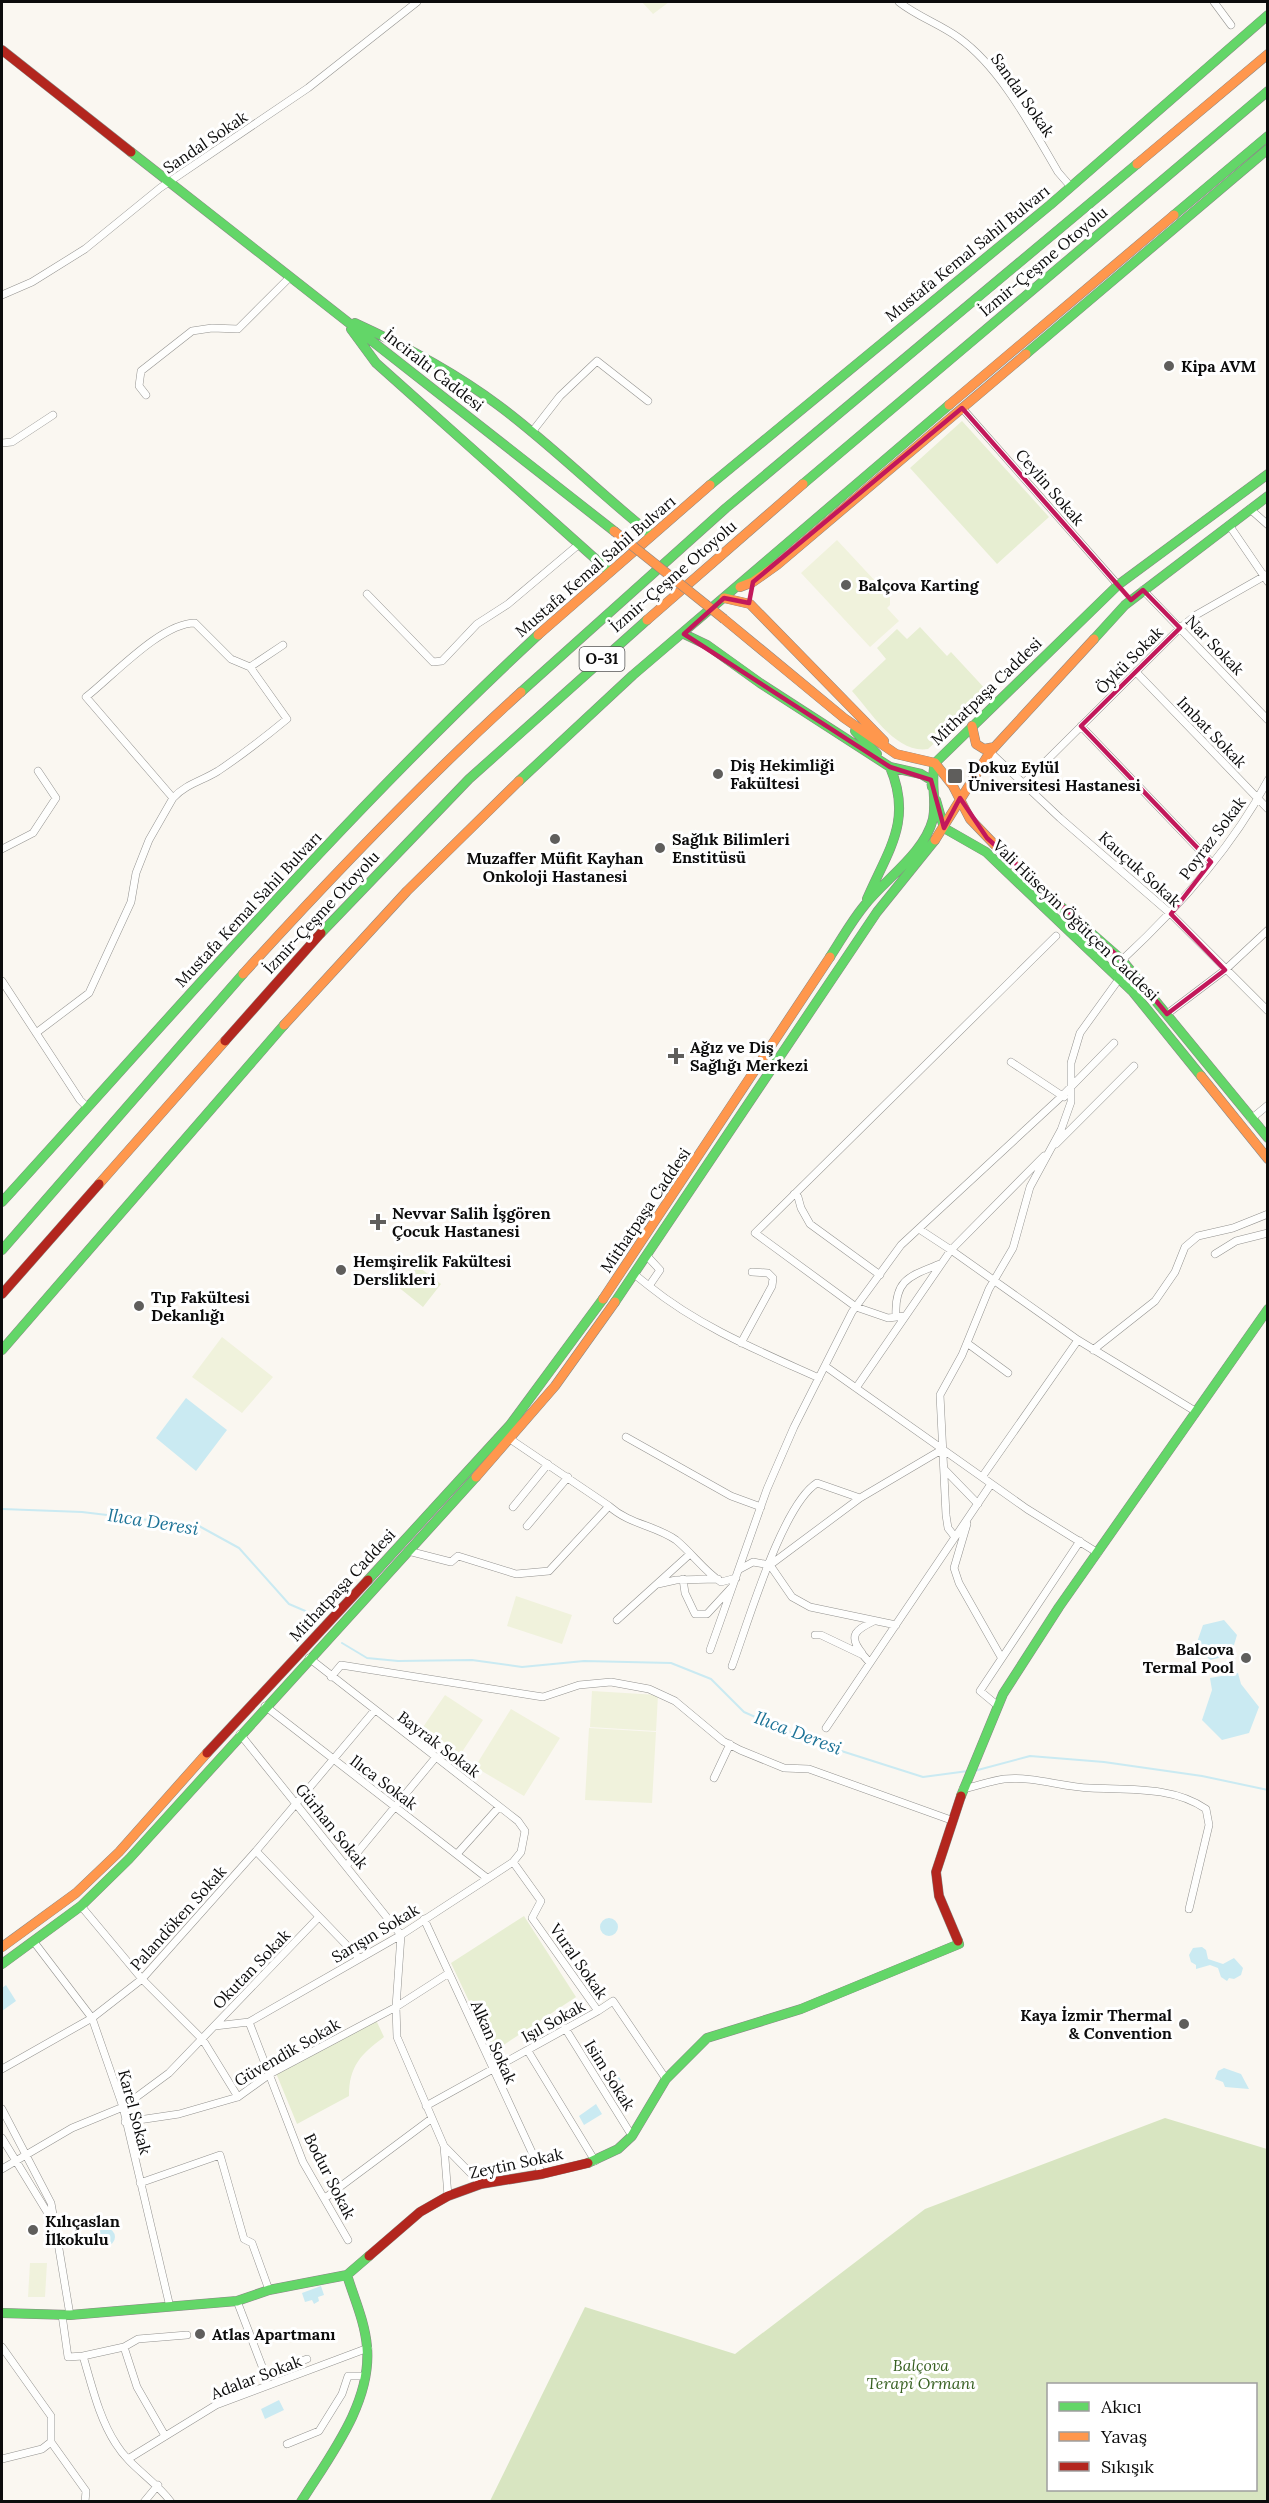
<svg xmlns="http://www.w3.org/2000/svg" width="1269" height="2503" viewBox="0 0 1269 2503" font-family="Lora,serif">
<rect width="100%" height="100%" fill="#faf7f1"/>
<!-- green -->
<path fill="#e7eed2" d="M962,421l87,96 -52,47 -87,-96z
M920,627l27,29 4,-4 38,41 -61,56c-32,5 -57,-37 -76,-58l34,-32 -9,-11 20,-19 10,10z
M415,1264l26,20 -18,23 -26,-21z
M524,1916l52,81 -83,55 -42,-89z
M376,2020l8,17c-23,17 -35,29 -35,59l-52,28 -21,-51z"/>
<!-- forest -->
<path fill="#d8e5c1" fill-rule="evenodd" d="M1165,2118l102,31v352h-777l95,-194 150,47 190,-145zM1048,2384h208v106h-208z"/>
<!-- pitch -->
<path fill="#f0f2dc" d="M642,2h27l-16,12z
M837,540l53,57v8l-3,3 12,13 -29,26 -69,-74z
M222,1337l51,40 -31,36 -50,-36z
M516,1596l56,19 -10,29 -55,-18z
M592,1691l66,4 -2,36 -66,-4z
M445,1695l38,25 -23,35 -39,-25z
M511,1709l49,29 -36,58 -49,-29z
M589,1728l67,4 -4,71 -67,-3z
M30,2263h17l-2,34h-17z"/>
<!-- water -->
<path fill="#caeaf2" d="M186,1398l41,32 -31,41 -40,-33z
M1224,1620l13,15 -6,20 -21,5 -14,-15 7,-20z
M1238,1673l3,11 18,23 -10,26 -27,7 -20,-20 10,-30 -2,-12z
M600 1927a9 9 0 1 1 18 0a9 9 0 1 1-18 0Z
M1202,1947l4,3 2,9 15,5 11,-6 9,10 -2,7 -7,4 -5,-1 -2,3 -6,-4 -3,-9 -8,-3 -14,4v-4l-5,-3 -2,-7 4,-7z
M6,1985l10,16 -14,10v-23z
M613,2068l8,12 -6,5 -9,-13z
M1224,2068l17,6 8,15 -24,-2 -2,-5 -8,-3 3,-8z
M596,2104l6,10 -18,11 -5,-9z
M97 2237a9 9 0 1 1 18 0a9 9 0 1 1-18 0Z
M321,2286l3,9 -6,2 1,4 -5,3 -2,-4 -7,2 -3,-9z
M279,2400l5,10 -19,9 -4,-10z"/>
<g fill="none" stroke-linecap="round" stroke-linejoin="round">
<!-- stream -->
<path stroke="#caeaf2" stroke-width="2" d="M2,1509l80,3 117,14 40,22 50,56 21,9
M342,1643l25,15 31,3 74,-1 50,7 62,-6 87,2 40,16 33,33 66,29 113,36 45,-6
M974,1771l56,-15 74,6 98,14 66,14"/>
<defs>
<path id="street" d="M899,2c19,15 41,22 60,36 42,30 73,90 99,134l13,15
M1214,2l17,23
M2,295l30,-13 53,-33 75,-61 148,-100 109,-86
M146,395l-7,-9 2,-15 51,-40 20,-3 26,1 51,-51
M962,408l156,177
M532,432l28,-36 37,-35 51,40
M2,443l10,-1 41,-27
M1250,509l18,16
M1229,525l39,57
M1143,590l125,130
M367,594l66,68 9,-1 35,-37 31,-20 70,-59
M1137,673l131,136
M1081,726l130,136
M990,752l70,66 111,96 97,97
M1023,784l157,-156 16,-13 72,-41
M173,798c13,-14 29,-17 45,-27 24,-16 46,-33 69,-52l-37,-52
M2,849l31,-16 23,-35 -18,-27
M1122,960c56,-52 110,-112 146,-180
M2,981l78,119 8,8
M1167,1014l58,-44 43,-40
M36,1033l53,-40 42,-91 5,-29 13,-33 24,-42 -87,-101c27,-21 75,-74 109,-74l36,36 19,8 33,-22
M1011,1062l53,35
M1251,1119l17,-14
M1056,1144l78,-78
M794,1194l4,3 3,11 9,16 70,51
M919,1229l32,21 93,-94
M1215,1254l21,-13 32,-8
M647,1256l13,14 -11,16c51,41 110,65 170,92
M634,1274l15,12
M905,1316l-17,2 -32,-11 -101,-74 301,-297
M896,1317c-2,-38 14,-41 44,-53
M741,1343l31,-57 1,-8 -5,-5 -16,-1
M967,1343l41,30
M1093,1350l62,-49 20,-29 10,-25 13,-11 35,-8 35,-14
M825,1366l202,143 71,44
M856,1388l95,-138 127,90 117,71
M626,1437l105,59 30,11
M944,1469l34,35
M982,1477l96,-137
M609,1506c21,19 46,19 67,34 16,13 28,31 45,42l15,-4
M513,1507l35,-43
M967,1524l-13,44 5,15 42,74
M527,1526l41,-49
M955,1537l-7,-9 -2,-13 -6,-120 22,-40 27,-66 24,-41 17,-61 31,-57 10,-28v-39l9,-30 39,-54
M408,1551l43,11 7,-6 58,18 33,-3 60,-65 -99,-67
M770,1565l22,32 18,10 86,18
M740,1569l13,-7 17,3 90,-67
M683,1579l2,14 10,21h12l24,-26
M658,1584l18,-4 42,-1
M617,1620l73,-66
M815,1635h6l42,20 7,8
M710,1650l57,-161 27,-62 58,-115 49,-67 161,-149 52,-53
M862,1653c-15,-18 -5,-24 12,-32
M732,1666c16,-43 50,-161 85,-183l43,15 83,-49
M331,1677l10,-12 202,32 36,-12 32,-3 38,7 26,12 48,40 17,9 44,18 25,1 142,51
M265,1706l222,172
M998,1706l-18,-15 100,-150
M826,1728l165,-244
M240,1734l161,201 -5,72 1,30 47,109 4,50
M714,1778l16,-34
M963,1789c14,-3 27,-8 41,-10 29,-3 58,8 86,9 39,2 83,-2 116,21l3,16 -20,84
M256,1851l103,107
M457,1854l42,-47
M513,1862l28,39 -9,17 66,93 15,-10 53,78
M347,1865l89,-108
M81,1906l61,73 61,61 35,57
M424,1919l118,255
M34,1942l58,76 31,89 47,200
M249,2022l152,-87 112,-73 8,-10 4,-21 -7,-10 -209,-163
M215,2026l34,-4 54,140 45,78
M565,2028l67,108
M528,2051l67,110
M2,2069l90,-51 50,-39 114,-128 118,-140
M426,2106l172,-95
M2,2109l49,94 3,17
M125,2122l54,-8 59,-17 32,-23 126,-67 53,-34
M2,2138l53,87 15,90
M444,2146l37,38
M2,2169l70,-41 51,-21 46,-34 149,-155
M140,2183l80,-28 24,84 8,4 17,47
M325,2198l106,-79
M237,2301l28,73 42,-15
M62,2315l6,42 15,-1c9,30 16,62 33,88 14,23 39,36 55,58
M2,2347l49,69v26l35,49 -1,11
M124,2347l13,40 27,47
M83,2356l41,-9 14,-8 49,-4
M287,2444l32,-13 23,-37 6,-18h17
M2,2459l40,-10 9,-7
M128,2459l88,-54 152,-57
M144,2502l14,-17"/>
<path id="fast" d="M131,152l483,379
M1174,215l94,-79
M355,323c50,23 99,49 143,82 54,40 101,88 154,130
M351,329l25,34 233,208
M1026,354l242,-205
M803,484l465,-393
M710,485l340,-280 218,-190
M684,634l23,11 53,38 130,84 31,7 10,6 1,7
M1094,639l31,-34 143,-109
M521,692l205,-184 411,-344
M855,731l22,23
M519,781l114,-106 316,-270
M936,800l8,28 42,24 147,140 68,84
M1018,869l104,91 146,178
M867,899c21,-49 46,-78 23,-132
M321,933l148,-154 178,-159
M830,957c11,-17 21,-35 34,-51 21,-27 60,-52 69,-87 4,-19 -3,-37 2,-56l183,-178 150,-111
M2,1202c175,-192 345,-390 536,-567
M2,1250l241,-276
M615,1302l262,-390 58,-72
M2,1350l282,-325
M368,1580l142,-155 93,-126
M961,1796l42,-102 56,-87 209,-298
M2,1964l79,-58 48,-47 347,-382
M588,2163l30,-14 14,-13 34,-57 41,-41 94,-29 158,-65 -1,-3
M2,2313l68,2 167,-14 32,-11 78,-15 22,-19
M301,2502c28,-45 71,-99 66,-155 -2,-25 -13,-49 -20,-72"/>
<path id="slow" d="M1137,164l131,-110
M949,405l225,-190
M740,587l13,-5 24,-17 249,-211
M724,598l26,6 134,137
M724,619l120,99 52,36 39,9 18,23 17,33 48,50
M647,620l156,-136
M538,635l172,-150
M972,726l4,18 8,5 11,-2
M935,840l55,-88 104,-113
M243,974c89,-98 180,-193 278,-282
M284,1025l123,-134 112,-110
M1201,1076l67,83
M99,1184l126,-143
M603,1299l227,-342
M476,1477l79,-91 60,-84
M2,1947l74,-54 43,-41 88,-99"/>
<path id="jam" d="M2,50l129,102
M225,1041l96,-108
M2,1294l97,-110
M207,1753l161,-173
M958,1941l-19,-45 -3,-24 25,-76
M369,2256l51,-44 28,-16 33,-12 61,-10 46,-11"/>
</defs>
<!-- street casing -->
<use href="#street" stroke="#93928f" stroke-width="8"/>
<!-- fast casing -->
<use href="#fast" stroke="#8a8886" stroke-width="10"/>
<!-- slow casing -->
<use href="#slow" stroke="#8a8886" stroke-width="10"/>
<!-- jam casing -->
<use href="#jam" stroke="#8a8886" stroke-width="10"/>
<!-- street -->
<use href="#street" stroke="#fefefd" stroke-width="7"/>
<!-- fast -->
<use href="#fast" stroke="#63d668" stroke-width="9"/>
<!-- slow -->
<use href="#slow" stroke="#ff974d" stroke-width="9"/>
<!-- jam -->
<use href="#jam" stroke="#b3261e" stroke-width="9"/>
<defs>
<path id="slow-bridge" d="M614,531l110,88"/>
</defs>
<!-- slow-bridge casing -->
<use href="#slow-bridge" stroke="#8a8886" stroke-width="10" stroke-linecap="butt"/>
<!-- slow-bridge -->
<use href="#slow-bridge" stroke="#ff974d" stroke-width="9"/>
</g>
<!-- marked area -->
<path fill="none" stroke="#c2185b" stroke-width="4.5" stroke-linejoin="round" d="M962,408l169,192 12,-10 37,38 -99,98 130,136 -40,52 54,56 -58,44 -45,-54 -135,-122 -27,-40 -16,30 -13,-48 -41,-13 -206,-133 40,-36 25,5 4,-21z"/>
<!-- markers -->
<g fill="#5f5e5c" stroke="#fff" stroke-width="2">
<circle cx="1169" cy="366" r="6"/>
<circle cx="846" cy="585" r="6"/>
<circle cx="718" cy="774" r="6"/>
<rect x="947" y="768" width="16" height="16" rx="3"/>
<circle cx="555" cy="839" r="6"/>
<circle cx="660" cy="848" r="6"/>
<path d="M673 1047h6v6h6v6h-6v6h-6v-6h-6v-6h6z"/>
<path d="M375 1213h6v6h6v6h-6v6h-6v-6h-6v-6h6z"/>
<circle cx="341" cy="1270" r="6"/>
<circle cx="139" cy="1306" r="6"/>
<circle cx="1246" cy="1658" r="6"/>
<circle cx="1184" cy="2024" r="6"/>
<circle cx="33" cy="2230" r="6"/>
<circle cx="200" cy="2334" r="6"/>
</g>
<g text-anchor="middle" stroke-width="6" stroke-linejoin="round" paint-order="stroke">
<!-- shield labels -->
<rect fill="#fff" stroke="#555" stroke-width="1.5" x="579.5" y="647" width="45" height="24" rx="4.5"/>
<g font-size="15" font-weight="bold" fill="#0c0c0c">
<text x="602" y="664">O-31</text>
</g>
<!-- street labels -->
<g font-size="16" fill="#0c0c0c" stroke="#fff">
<text transform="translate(1023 95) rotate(55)" y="6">Sandal Sokak</text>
<text transform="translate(205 142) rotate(-34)" y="6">Sandal Sokak</text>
<text transform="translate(967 253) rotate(-39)" y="6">Mustafa Kemal Sahil Bulvarı</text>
<text transform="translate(1043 261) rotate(-40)" y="6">İzmir-Çeşme Otoyolu</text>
<text transform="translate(434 370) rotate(38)" y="6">İnciraltı Caddesi</text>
<text transform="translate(1050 487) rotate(49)" y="6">Ceylin Sokak</text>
<text transform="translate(595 566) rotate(-41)" y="6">Mustafa Kemal Sahil Bulvarı</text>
<text transform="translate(673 576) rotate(-41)" y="6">İzmir-Çeşme Otoyolu</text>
<text transform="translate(1215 645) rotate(46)" y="6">Nar Sokak</text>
<text transform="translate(1129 660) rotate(-45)" y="6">Öykü Sokak</text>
<text transform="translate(986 691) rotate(-44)" y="6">Mithatpaşa Caddesi</text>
<text transform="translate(1212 732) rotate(46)" y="6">Imbat Sokak</text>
<text transform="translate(1212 838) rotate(-53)" y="6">Poyraz Sokak</text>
<text transform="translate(1140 869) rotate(42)" y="6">Kauçuk Sokak</text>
<text transform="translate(248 909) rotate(-47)" y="6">Mustafa Kemal Sahil Bulvarı</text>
<text transform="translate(321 912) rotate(-47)" y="6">İzmir-Çeşme Otoyolu</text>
<text transform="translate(1076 920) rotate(44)" y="6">Vali Hüseyin Öğütçen Caddesi</text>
<text transform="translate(645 1210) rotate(-56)" y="6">Mithatpaşa Caddesi</text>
<text transform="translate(342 1585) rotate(-47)" y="6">Mithatpaşa Caddesi</text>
<text transform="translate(439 1744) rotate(37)" y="6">Bayrak Sokak</text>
<text transform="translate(384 1782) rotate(37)" y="6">Ilıca Sokak</text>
<text transform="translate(332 1826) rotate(51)" y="6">Gürhan Sokak</text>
<text transform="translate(178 1918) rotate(-48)" y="6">Palandöken Sokak</text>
<text transform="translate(375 1933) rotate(-31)" y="6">Sarışın Sokak</text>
<text transform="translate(579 1961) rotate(55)" y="6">Vural Sokak</text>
<text transform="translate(251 1969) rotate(-46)" y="6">Okutan Sokak</text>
<text transform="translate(553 2021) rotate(-29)" y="6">Işıl Sokak</text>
<text transform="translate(494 2042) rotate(66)" y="6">Alkan Sokak</text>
<text transform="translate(287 2052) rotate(-30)" y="6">Güvendik Sokak</text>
<text transform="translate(610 2075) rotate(58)" y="6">Isim Sokak</text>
<text transform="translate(135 2112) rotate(75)" y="6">Karel Sokak</text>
<text transform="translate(516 2163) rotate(-12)" y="6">Zeytin Sokak</text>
<text transform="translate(330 2176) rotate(63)" y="6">Bodur Sokak</text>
<text transform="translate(256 2377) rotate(-21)" y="6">Adalar Sokak</text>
</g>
<!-- poi labels -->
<g font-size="16" font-weight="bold" fill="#0c0c0c" stroke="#fff" text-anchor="start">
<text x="1181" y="372">Kipa AVM</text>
<text x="858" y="591">Balçova Karting</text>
<text x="730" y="771">Diş Hekimliği<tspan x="730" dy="18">Fakültesi</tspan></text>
<text x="968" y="773">Dokuz Eylül<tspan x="968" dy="18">Üniversitesi Hastanesi</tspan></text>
<text x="672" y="845">Sağlık Bilimleri<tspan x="672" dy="18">Enstitüsü</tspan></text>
<text x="555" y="864" text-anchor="middle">Muzaffer Müfit Kayhan<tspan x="555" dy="18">Onkoloji Hastanesi</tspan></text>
<text x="690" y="1053">Ağız ve Diş<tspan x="690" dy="18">Sağlığı Merkezi</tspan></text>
<text x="392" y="1219">Nevvar Salih İşgören<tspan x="392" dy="18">Çocuk Hastanesi</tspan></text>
<text x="353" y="1267">Hemşirelik Fakültesi<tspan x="353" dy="18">Derslikleri</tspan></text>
<text x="151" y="1303">Tıp Fakültesi<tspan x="151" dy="18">Dekanlığı</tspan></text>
<text x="1234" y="1655" text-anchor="end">Balcova<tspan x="1234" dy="18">Termal Pool</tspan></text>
<text x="1172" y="2021" text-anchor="end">Kaya İzmir Thermal<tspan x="1172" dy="18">&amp; Convention</tspan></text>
<text x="45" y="2227">Kılıçaslan<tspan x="45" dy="18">İlkokulu</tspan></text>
<text x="212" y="2340">Atlas Apartmanı</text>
</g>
<!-- park labels -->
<g font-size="16" font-style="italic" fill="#376021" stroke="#fff">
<text x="921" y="2371">Balçova<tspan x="921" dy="18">Terapi Ormanı</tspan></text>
</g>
<!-- water labels -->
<g font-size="18" font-style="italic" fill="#1d7397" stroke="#fff">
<text transform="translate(153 1522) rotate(9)" y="6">Ilıca Deresi</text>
<text transform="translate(798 1733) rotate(21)" y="6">Ilıca Deresi</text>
</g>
</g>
<!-- border -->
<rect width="1269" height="2503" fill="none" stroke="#0c0c0c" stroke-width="6"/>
<!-- legend -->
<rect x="1047" y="2383" width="210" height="108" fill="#ffffff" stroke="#9e9e9e" stroke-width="1.5"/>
<rect x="1059" y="2402" width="30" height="9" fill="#63d668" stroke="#9e9e9e" stroke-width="1.5"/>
<text x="1101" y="2413" font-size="18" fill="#0c0c0c">Akıcı</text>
<rect x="1059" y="2432" width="30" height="9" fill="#ff974d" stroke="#9e9e9e" stroke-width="1.5"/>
<text x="1101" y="2443" font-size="18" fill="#0c0c0c">Yavaş</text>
<rect x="1059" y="2462" width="30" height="9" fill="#b3261e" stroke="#9e9e9e" stroke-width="1.5"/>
<text x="1101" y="2473" font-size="18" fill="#0c0c0c">Sıkışık</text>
</svg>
